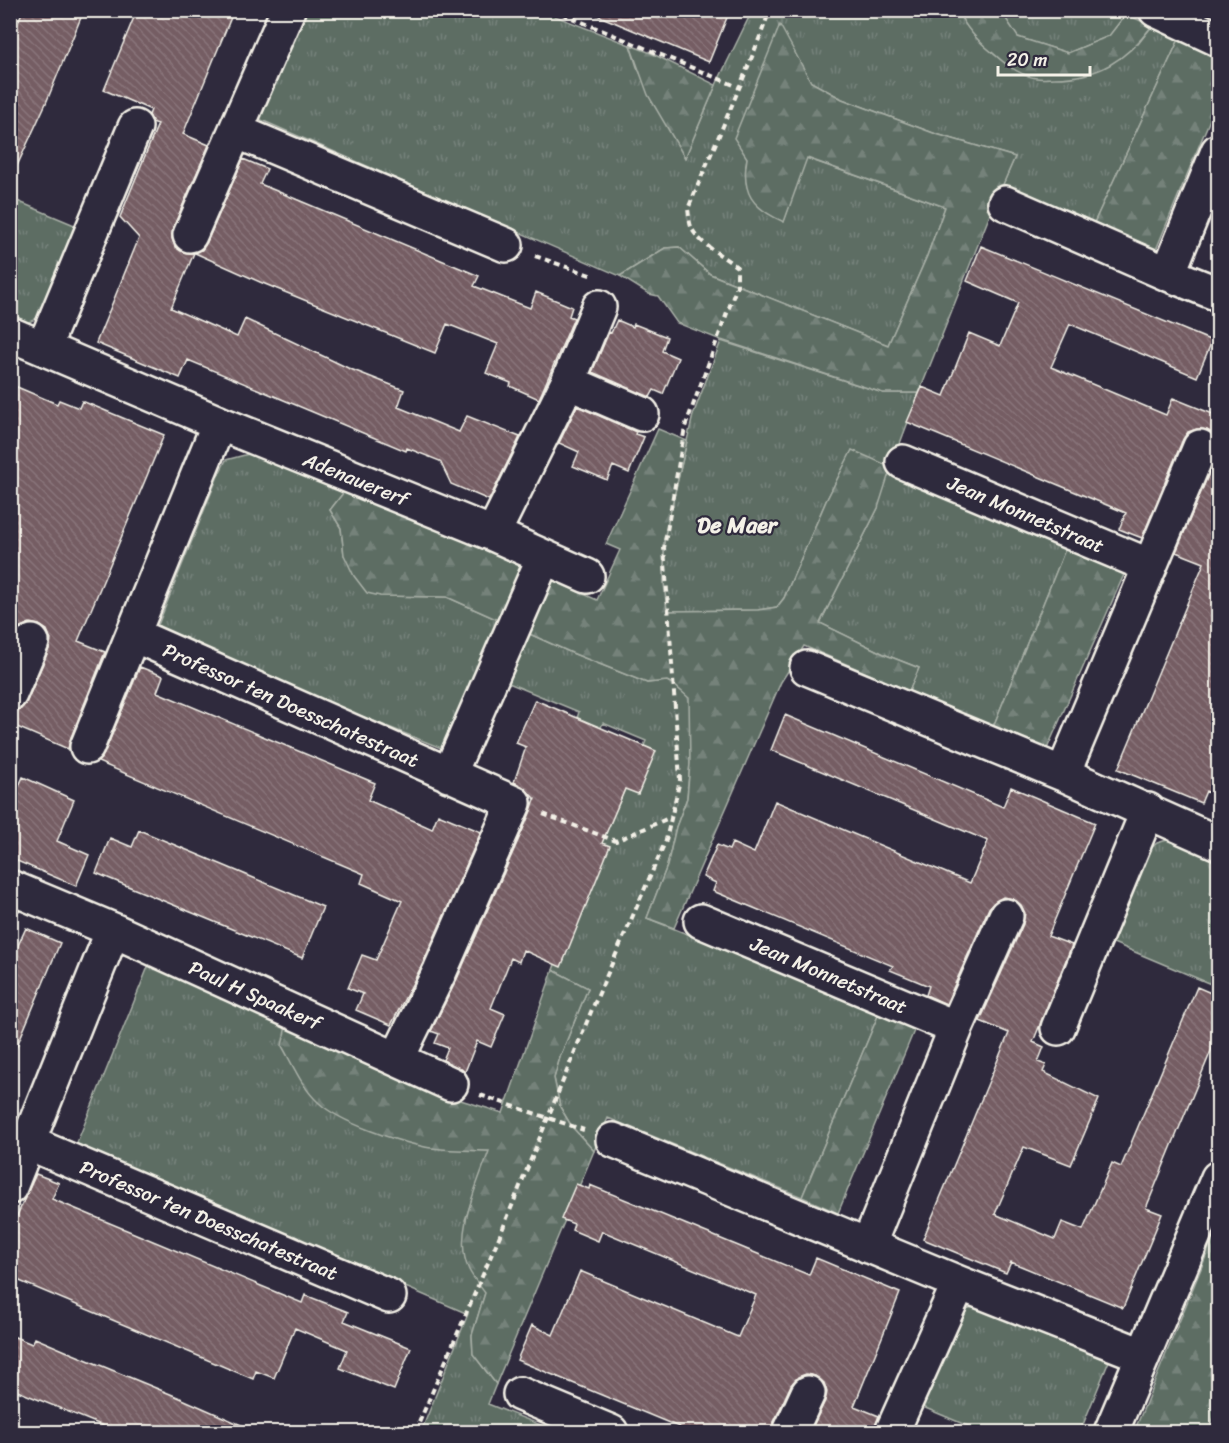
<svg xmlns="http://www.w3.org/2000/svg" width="1229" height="1443" viewBox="0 0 1229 1443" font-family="Sriracha,sans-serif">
<defs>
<pattern id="grass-tufts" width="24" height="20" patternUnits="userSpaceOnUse" patternTransform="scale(1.5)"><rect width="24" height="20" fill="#5d6d64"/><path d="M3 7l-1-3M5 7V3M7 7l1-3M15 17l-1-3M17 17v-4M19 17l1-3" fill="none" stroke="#75827a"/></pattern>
<pattern id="forest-firs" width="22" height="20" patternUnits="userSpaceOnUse" patternTransform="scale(1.5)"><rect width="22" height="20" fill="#5d6d64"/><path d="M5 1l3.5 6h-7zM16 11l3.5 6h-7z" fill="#75827a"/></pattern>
<pattern id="building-back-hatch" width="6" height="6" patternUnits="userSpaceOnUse" patternTransform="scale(1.5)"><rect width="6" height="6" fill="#755d64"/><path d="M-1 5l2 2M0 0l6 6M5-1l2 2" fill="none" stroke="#89757a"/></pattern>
</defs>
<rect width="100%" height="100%" fill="#2f2a3d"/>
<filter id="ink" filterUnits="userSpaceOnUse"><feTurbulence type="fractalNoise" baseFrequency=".0167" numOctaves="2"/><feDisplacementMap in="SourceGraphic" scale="12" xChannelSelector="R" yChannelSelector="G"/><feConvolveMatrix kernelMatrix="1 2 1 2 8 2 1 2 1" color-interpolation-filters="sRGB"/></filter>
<g filter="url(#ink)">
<!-- grass -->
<path fill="url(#grass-tufts)" stroke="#a8afa6" stroke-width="1.5" d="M1118,10l8,4 -17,22 -41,17 -51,-16 -16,-26z
M305,11h237l88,34 7,22 48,90 31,-72 36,-74h206c10,23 30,38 49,54l131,-21 14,-18 28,11 -87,188 -91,-39 13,-29 -79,-23 -94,-35 -31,-17 -32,-56 -32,132c-7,39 9,41 37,63l22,-63 139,49 -18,49 -39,89 -178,-71 -31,-27 -14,1 -45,28 -361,-157z
M10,198l69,29 -39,89c-12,8 -17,9 -29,4z
M721,341l162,52h36l-28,74 178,73 -76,187 -84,-36 10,-23 -33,-13 -66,-32 58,-115 -26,-57 -26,50 -42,97 -7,9 -19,3 -91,1 -3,-28v-44l29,-124z
M256,452l91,36 -17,22 11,18 3,27 36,41 67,1 125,56 75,30 20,-2 6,3 17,14v65l-3,35 -11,29 -9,39 -20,52 233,93 -78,186 -194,-79 -14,33 -22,-24 -12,-20 -6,-29 6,-21 28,-69 -35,-18 31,-87 62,-142 -43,-18 -8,17 -22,-9 6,-19 -97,-40 -11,88 -290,-116 -23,-19 60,-149 8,-16z
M1174,838l44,18v131l-107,-45 37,-91 9,-8z
M150,962l137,58 139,127 64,4 -25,69 20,73 -13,42 1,19 23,30 -8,20 70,28h-137l47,-118 -392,-169z
M978,1306l126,51 5,4 -29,71h-98l-66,-28 45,-94z"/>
<!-- forest -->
<path fill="url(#forest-firs)" stroke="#a8afa6" stroke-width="1.5" d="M958,11h43l17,26 50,16 41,-17 17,-22 26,12c-26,34 -54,52 -97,52 -6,0 -13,1 -19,0 -16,-2 -32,-15 -43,-25 -14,-11 -28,-26 -35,-42z
M780,25l31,57 31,17 94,35 79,23 -24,55 -72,181h-36l-162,-53 -44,-17 -19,-27 -9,-2 -29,-18 45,-28 14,-1 31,27 178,71 39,-89 18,-49 -138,-49 -23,64c-32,-14 -43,-29 -37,-64l-13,-20z
M1180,37l38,17v46l-63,152 -62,-27z
M630,45l21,8 65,32 -31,73 -37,-63z
M658,429l29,12 -23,98v44l3,28 91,-1 19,-3 7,-9 42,-97 26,-51 39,17 -13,41 -58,115 66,32 33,13 -10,23 -105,-45 -23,36 -107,246 -27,-10 20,-52 9,-39 11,-29 3,-35 -1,-65 -16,-14 -6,-3 -20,2 -75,-30 -125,-56 -67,-1 -13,-3 -13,-17 -10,-21 -3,-27 -11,-18 17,-22 250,112 23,-50 -14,-6z
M1069,540l57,30 -80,181 -53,-24z
M553,970l35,18 -28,69 -6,21 6,29 12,20 22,24 -98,233 -23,-30 -1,-19 13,-42c-5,-7 -12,-15 -16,-23 -17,-34 9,-87 20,-119 -20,-1 -43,0 -64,-4 -29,-6 -84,-24 -106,-44 -17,-15 -26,-38 -37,-57l5,-26 167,78 49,15z
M880,1011l36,15 -78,187 -36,-16z
M1218,1227v178l-9,27h-75z"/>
<!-- building -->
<path fill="url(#building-back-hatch)" stroke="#f4f1e8" stroke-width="1.5" d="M23,10h61l-38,93 -36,78v-139z
M137,10h97l-51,124 26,11 -36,83 -1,10 3,9 8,5 11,1 -23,55 66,29 8,-18 103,49 56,22 -6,17 61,25 8,-16 53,21 -31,63 -38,-16 -11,-23 -33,-13 -1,3 -218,-91 -8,18 -84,-35 43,-105 -19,-21 38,-93 -6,-2 -3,-7 2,-5 -47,-20z
M585,10h145l-21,52z
M243,159l24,10 -7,15 219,92 -5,10 56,22 6,-16 36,15 -3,9 5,2 -35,81 -29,-13 1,-3 -25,-10 12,-29 -51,-20 -12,29 -175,-71 -65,-29 7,-3 5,-8z
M981,246l231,95 -15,36 -127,-53 -19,43 115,48 7,-17 45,18v28l-3,-9 -8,-5 -10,-1 -9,3 -5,7 -41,99 -23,-9 7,-16 -219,-91 15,-35 22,9 25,-63 31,13 18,-43 -51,-22z
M617,320l16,7 1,-3 33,13 -5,14 16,7 -15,36 -9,-4 -4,7 -58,-25 17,-40 2,1z
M10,384l47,20 2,-4 20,8 3,-7 82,34 -86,206 27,11 -35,88 -2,9 -58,-25v-12l11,-3 6,-8 22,-52 2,-9 -4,-10 -8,-5 -9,-2 -10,4 -10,18z
M577,406l59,26 -1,2 9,3 -15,36 -16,-7 -6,14 -34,-14 6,-14 -20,-9z
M1218,446v351l-12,-6 -5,12 -83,-34 86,-206 -28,-11 41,-98z
M140,667l23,9 -6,16 218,91 -7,17 64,29 6,-15 43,18 -58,131 -32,62 -35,-15 7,-16 -15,-6 14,-33 14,5 26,-59 -41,-18 3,-9 -266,-112 6,-8z
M535,700l121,51 -18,43 -13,-5 -23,54 8,3 -49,121 -38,-17 -4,12 -8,-4 -20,50 14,6 -14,33 -14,-6 -12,31 -22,-12 5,-12 -13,-5 4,-9 -8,-3 26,-52 74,-168 4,-12 -13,-13 -8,-4 12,-35 -10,-4z
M785,715l218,92 8,-20 84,36 -47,113 24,9 -39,97 11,5 -6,15 8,3 -3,7 56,27 -28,66 -47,-18 -29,67 60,25 7,-17 21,8 29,-67 9,4 76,-180 21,9v38l-72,174 16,6 -39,94 -112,-46 -5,11 -83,-34 86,-206 -29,-12 43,-97 2,-11 -4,-8 -8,-6 -10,-2 -7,4 -7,7 -43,96 -20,-9 3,-9 -39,-16 3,-4 -180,-75 3,-8 -13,-6 14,-32 12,5 3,-7 22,10 21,-52 195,82 18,-42 -217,-91z
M23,777l51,23 -17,41 32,14 -13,31 -66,-28v-52z
M139,830l184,77 -21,51 -206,-85 14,-35 22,9z
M26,928l34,15 -49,117 -1,-97z
M36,1174l23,9 -7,16 250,104 3,-8 43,17 -4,9 67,27 -17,42 -54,-22 7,-18 -52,-22 -21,50 -18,-7 -3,8 -243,-102v-46z
M576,1184l13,5 1,-4 219,90 7,-17 84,35 -46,113 25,10 -6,16h-63l15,-31 2,-9 -3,-9 -9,-7 -9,-2 -8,3 -7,8 -18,39 -2,8h-80l-174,-72 15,-35 21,10 27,-64 158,66 18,-42 -154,-64 -4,10 -26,-11 2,-6 -13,-5z
M10,1335l22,9 3,-6 33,14 112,46 77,34h-139l-108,-44z"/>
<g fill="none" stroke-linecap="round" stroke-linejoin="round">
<defs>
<path id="minor" d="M1156,10l62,29
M236,131l270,114
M1218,151l-50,123 50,20
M1005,203l163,71
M190,235l98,-225
M10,334l209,89 -132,324
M44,347l91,-220
M568,382l74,32
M219,423l274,111 94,42
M903,462l247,104
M493,534l75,-152 31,-75
M134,635l380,168 -74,168 -43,88
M807,668l256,106 155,69
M10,694l22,-52
M1063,774l137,-327
M449,775l95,-218
M10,887l103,43 -103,257
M701,921l255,107 -88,218
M113,930l338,154
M956,1028l50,-112
M1058,1028l90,-218
M613,1140l346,143 183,72
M29,1143l360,153
M520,1394l91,38
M790,1432l18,-39
M892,1432l67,-149
M1111,1432l107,-254"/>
</defs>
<!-- minor casing -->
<use href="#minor" stroke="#f4f1e8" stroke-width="38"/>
<!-- path -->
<path stroke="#f4f1e8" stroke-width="4" stroke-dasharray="6 4.5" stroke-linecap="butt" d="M553,10l188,78
M535,256l58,20
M543,814l73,27 55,-24
M480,1095l104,35
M415,1432l88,-204 90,-221 73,-167 14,-60 -16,-232 21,-121 52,-141v-19c-14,-11 -37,-23 -45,-38 -3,-6 -3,-14 -4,-20 27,-66 57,-131 82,-199"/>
<!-- minor -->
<use href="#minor" stroke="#2f2a3d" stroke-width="33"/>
</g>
</g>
<g text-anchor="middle" stroke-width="4.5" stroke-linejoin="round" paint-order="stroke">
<!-- street labels -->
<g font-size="20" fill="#f4f1e8" stroke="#2f2a3d">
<text transform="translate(356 479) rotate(22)" y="7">Adenauererf</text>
<text transform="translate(1026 514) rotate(23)" y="7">Jean Monnetstraat</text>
<text transform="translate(291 705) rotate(24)" y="7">Professor ten Doesschatestraat</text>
<text transform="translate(829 975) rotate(23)" y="7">Jean Monnetstraat</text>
<text transform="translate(255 995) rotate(24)" y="7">Paul H Spaakerf</text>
<text transform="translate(209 1220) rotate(23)" y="7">Professor ten Doesschatestraat</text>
</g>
<!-- quarter labels -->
<g font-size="22" font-weight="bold" fill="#f4f1e8" stroke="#2f2a3d">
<text x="737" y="533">De Maer</text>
</g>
</g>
<!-- margin -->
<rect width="1229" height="1443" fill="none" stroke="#2f2a3d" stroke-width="36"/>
<rect x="18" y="18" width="1193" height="1407" fill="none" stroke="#f4f1e8" stroke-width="2" filter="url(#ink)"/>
<!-- scale -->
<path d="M998 66v9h92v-9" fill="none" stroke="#f4f1e8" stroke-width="3"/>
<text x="1007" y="66" font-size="18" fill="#f4f1e8" stroke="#2f2a3d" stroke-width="4.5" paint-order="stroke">20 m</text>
</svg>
